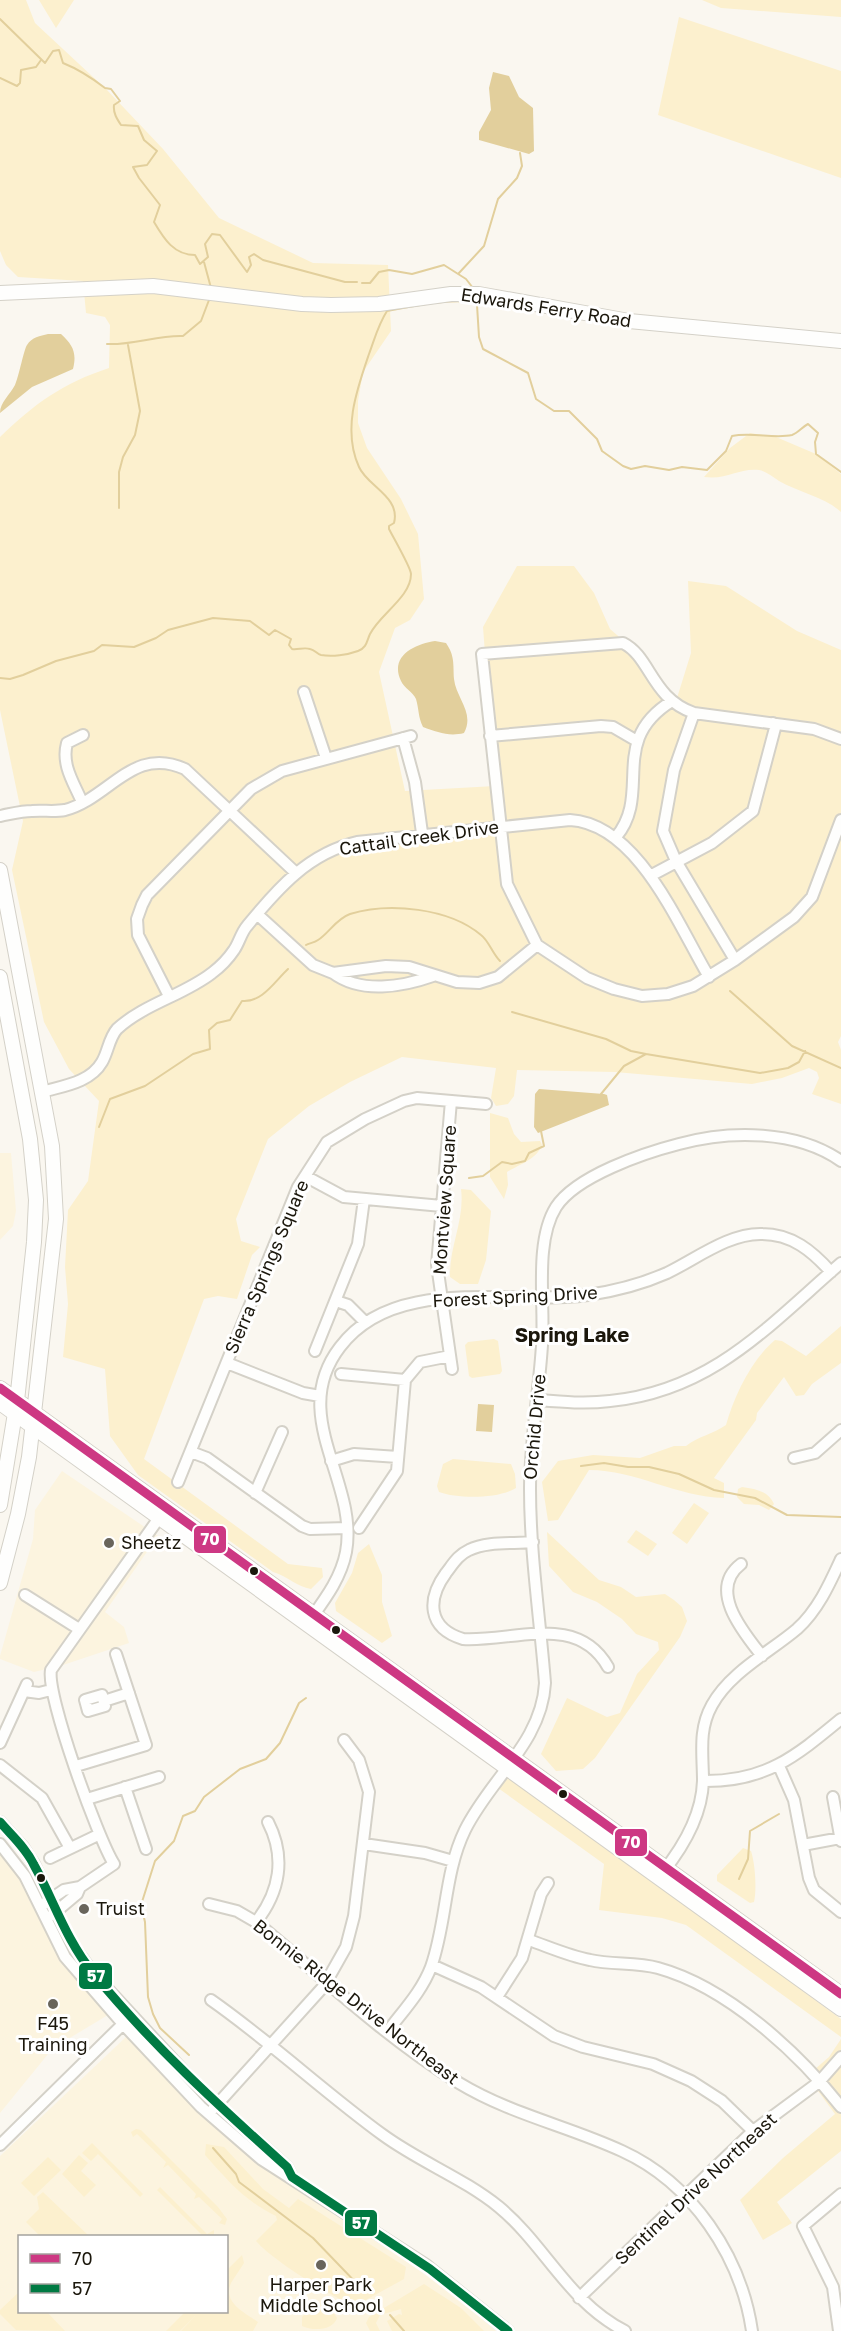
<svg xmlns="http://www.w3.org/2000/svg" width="841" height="2331" viewBox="0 0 841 2331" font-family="'Golos Text',sans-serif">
<rect width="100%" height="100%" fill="#faf7f0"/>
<!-- built -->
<path fill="#fcf4df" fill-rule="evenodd" d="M0,1153h11l5,58 -3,15 -13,14z
M62,1471l96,65 -53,76 19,15 5,16 -66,22 -29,7 -34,-13v-3l33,-117 2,-29z
M0,1851l12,12 39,70 62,79 -60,36 -53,65z
M127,2036l65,69 38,35 73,54 100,65 60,43 33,29h-496v-175zM20,2236h206v76h-206z"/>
<!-- green -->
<path fill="#fcf0ce" d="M0,0h26l9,23 72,67 56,59 56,69 94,45 75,2 3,66 -28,41 -5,29v22l9,25 34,51 17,35 6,65 -14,21 -15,8 -16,44 26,119 90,-5 -12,-159 34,-61h57l20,27 16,36 14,12 21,29 32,28 14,-45 -3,-72 38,5 71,45 44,19v386l-3,6 3,8v54l-29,-10 7,-16 -2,-6 -8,-4 -27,10 -30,6 -137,-12 -98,-2 -3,26 -6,8 -12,2 -5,-8 5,-30 -94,-11 -52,25 -41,24 -41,33 -32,80 5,22 19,6 -8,8 -15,44 -19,-3 -14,3 -60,160 144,105 34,4 1,9 -12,12c-14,-2 -24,-13 -38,-17l-135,-97 -28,-39 -5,-67 -42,-12 5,-53 -3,-37 3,-57 20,-29 11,-80 -30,-32 -25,-47 -32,-152 11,-49 -23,-111v-273c34,-33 63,-54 109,-69l1,-43 -5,-8 -19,-4 -3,-32 -65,-4 -12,-12 -6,-14z
M39,0h35l-18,28z
M702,0h139v17l-120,-9z
M679,17l162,54v107l-183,-63z
M750,433l26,4 40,17 25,20v38c-16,-15 -43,-20 -62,-31 -6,-4 -14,-10 -20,-11 -21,-2 -31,10 -55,7l26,-29z
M490,1113l18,5 6,16 7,8 19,-1 2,4c-6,15 -22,19 -35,27l1,13 -4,14 -14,-22z
M461,1189l10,1 20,21 -5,49 -8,24h-18l-10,-7c-1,-31 15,-57 11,-88z
M841,1326v37l-29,21 -8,11 -8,1 -12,-19 -27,36 -1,7 -42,58 10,5v15c-47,-1 -88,-28 -135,-28l-31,50 -10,1 -6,-39 16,-21 35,-6 47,3 34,-12h12c13,-10 27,-12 40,-21 8,-29 26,-66 49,-85l7,1 24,15z
M494,1339l4,2 4,30 -2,3 -28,4 -3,-2 -4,-31 3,-3z
M453,1459l58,5 4,10 1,14c-18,11 -58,11 -77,4l-2,-6 6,-22z
M742,1487c14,2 26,4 32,17l-5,6 -10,-5 -15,-1 -7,-7 1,-8z
M694,1503l15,10 -22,31 -15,-11z
M636,1530l21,14 -9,12 -21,-14z
M547,1532l52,48 22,7 15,10 29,-3 9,6 8,7 5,14 -7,16 -85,121 -12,11 -27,2 -15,-17 26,-56 40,19 13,-4 17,-39 22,-24 -1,-8 -22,-8 -14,-15 -25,-17 -24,-10 -24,-26z
M369,1544l13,31v27l10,34 -10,7 -46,-32 -1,-8 17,-30 6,-20z
M510,1778l264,188 22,20 45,33v18l-155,-112 -24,-7 -63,-8 5,-46 -106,-76 6,-7z
M743,1848l8,3c4,12 6,38 3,51l-4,1 -33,-22v-6z
M841,2039v112l-64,51 15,21 -29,17 -23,-40 43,-42 52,-44 -28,-38 22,-19z
M136,2129l5,1 77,77 9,12 -2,6 -6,-2 3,-4 -23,-22 -5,2 2,-5 -28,-29 -5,3 3,-6 -29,-28 -4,3 -2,-5z
M92,2143l51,51 -3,3 -42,-43 -7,7 -9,-8z
M206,2144l18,3 39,42 26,19 9,-9 108,68 -2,12 -49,27c-22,-8 -83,-46 -99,-65l21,-21 -1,-4c-31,-15 -48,-35 -71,-61z
M79,2155l9,8 -7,8 15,14 -12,12 -22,-23z
M48,2157l13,13 -27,26 -13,-13z
M160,2187l47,47 7,-4v6h-11l-46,-46z
M43,2192l46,44h-49l-14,-14 13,-13 -2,-12z
M242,2255l2,8c-4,7 -9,13 -13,20 -9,20 15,30 27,39l-5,9h-72l16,-17 -17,17h-14l19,-19h41l1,-42z
M424,2284l37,24 23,23h-92l-5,-10 12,-7 3,1 -1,-6 -21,6 -4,8 4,8h-10l-4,-8 3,-6z
M19,2292l1,20h27l18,19 -49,-1 -16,-16v-4z
M316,2303l17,9 4,6c-4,13 -25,13 -35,8v-9z"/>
<!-- water -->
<path fill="#e2cf9c" d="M493,72l16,4 10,21 14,11 1,43 -5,3 -50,-14v-8l12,-22 -2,-22z
M48,334h13c12,11 16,19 12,35l-41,18 -32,26c0,-11 10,-18 15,-28 4,-9 9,-36 12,-40 5,-8 13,-9 21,-11z
M435,641l11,2c9,13 7,21 8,36 2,19 21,34 10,54 -15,4 -27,-1 -41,-6 -5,-10 -4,-18 -7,-28 -3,-7 -12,-11 -15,-18 -12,-25 14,-37 34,-40z
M539,1089l65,5 3,1 2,10 -71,28 -4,-6 1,-33z
M478,1404l16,1 -2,27 -16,-1z"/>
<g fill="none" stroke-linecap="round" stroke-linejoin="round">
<!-- stream -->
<path stroke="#e2cf9c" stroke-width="2" d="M0,19l45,44 8,-12 6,-1 4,13c15,6 29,15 42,25l6,1 9,12 -6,4c-1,8 3,14 7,20l17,1 6,14 13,11 -10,14 -14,2 6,11 21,27 -6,17c10,17 20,33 41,33l5,9 8,-7 -3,-13 7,-10 8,1 27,37 4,-7 -2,-8 5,-3 9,6 82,22h12
M0,78l17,8 3,-3 1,-13 15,-3 5,-7
M204,262l7,26
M459,273l25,-27 14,-47 19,-21 5,-12 -2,-13
M362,283h8l9,-11 10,-2 23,4 32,-9 22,14 7,9
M477,305l2,32 4,12 45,24 8,26 18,12h15l28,28 5,12 21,15 8,3 14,-3 24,4 13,-3 25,3 19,-19 6,-15c20,-4 43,3 60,-1 6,-2 10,-8 16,-11l10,9 -3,9 1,12 25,18
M107,344c28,1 50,-9 76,-8l18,-15 8,-21
M119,508v-36l4,-15 12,-22 5,-24 -12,-66
M0,678l10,1 13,-4 33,-14 38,-10 8,-6 32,2 22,-9 12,-8 45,-12 37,3 19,14 6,-5 16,9 -2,6 3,4c6,1 12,-2 18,0 5,1 7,5 11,6 11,2 26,0 37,-4 9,-3 9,-11 12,-17 10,-20 41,-37 41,-60 0,-6 -18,-37 -22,-45v-3l5,-3c7,-26 -27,-37 -35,-56 -17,-37 -2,-78 10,-113 6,-16 9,-29 18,-43 21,-4 71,-15 90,-7
M306,945c3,-2 8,-2 12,-5 11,-7 18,-21 32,-26 39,-12 99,-6 131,21 8,6 11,18 19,26
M730,991l62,55 49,22
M512,1012l94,27 25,12 15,3
M601,1094l23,-28 22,-12 114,19 28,-5 11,-6 6,-11
M99,1127l11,-28 35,-13 48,-32 17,-5 -1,-19 8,-7 13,-3 12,-19c20,2 33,-20 46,-32
M469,1178l14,-2 19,-14 10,2 13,-3 4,-8 15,-7 -3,-15
M581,1466l23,-3 24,4h21l30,7 35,16 41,8 32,17 54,2
M739,1879l9,-20 2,-28 29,-17
M189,2055l-29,-27 -7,-14 -5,-17 -3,-75 -4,-17 14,-44 19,-20 9,-25 12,-5 9,-14 36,-28 26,-10 14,-16 19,-40 7,-5
M213,2148l23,26 3,8 74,56 51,53
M390,2315l14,16"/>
<defs>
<path id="minor" d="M304,692l22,66
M694,713l-20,57 -11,61 13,30 59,99
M490,736l111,-10 12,1 24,14
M403,738l12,44 7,51
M841,739l-27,-10 -120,-16c-43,-15 -43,-56 -71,-70l-141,11 25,230 30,61 50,33 27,11 28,7 26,-2 25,-8 42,-26 59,-43 18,-20 29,-77
M82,802c-8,-19 -21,-37 -15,-59l16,-8
M0,816c11,-2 21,-5 32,-5 11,-1 22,1 33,-1 45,-12 68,-65 120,-41l111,104
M616,837c37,-44 -9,-96 56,-136
M650,876l62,-33 41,-32 22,-83 -2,-5
M258,915l55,50 20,8 53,-7 23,1 48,15 22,1 19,-6 39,-32
M333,973c28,21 69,14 100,3
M169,996l-31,-61 -1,-16 5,-14 5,-10 104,-106 31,-18 129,-35
M42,1092c20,-6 48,-9 60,-30 6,-10 7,-24 15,-33 27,-25 67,-34 95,-56 8,-6 16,-14 22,-23 5,-7 7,-17 13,-24 31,-38 62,-73 110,-84l213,-22c68,4 108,105 139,157
M451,1101l-14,164 15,104
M305,1176l39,21 98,9
M336,1301l12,4 17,17
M315,1351l43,-107 6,-45
M227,1363l76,30 17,3
M341,1374l64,6
M537,1400c25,2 49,4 73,1 102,-10 158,-75 231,-138
M191,1452l16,6 95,68 8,3 37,-1
M794,1458l21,-5 26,-23
M331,1461l23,-7 44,3
M178,1482l120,-295 29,-45 38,-23 39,-18 13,-3 69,6
M255,1493l27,-61
M359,1528l38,-57 8,-91 15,-18 30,-6
M533,1542c-20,2 -46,-1 -64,8 -11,5 -16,14 -23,23 -19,26 -19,55 17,66 50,3 114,-27 145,28
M741,1564c-34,26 3,69 21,92
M25,1595l54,34
M310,1620c15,-21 31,-42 36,-68 13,-71 -59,-136 -6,-205 55,-73 170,-41 248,-52 27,-4 54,-11 79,-22 29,-14 62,-40 95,-39 30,0 50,17 69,38
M24,1691l15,2 12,-3
M102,1695l3,11 -17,5 -3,-11z
M104,1701l25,-8
M0,1743l27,-59
M0,1765l42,33 28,50
M76,1766l70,-21 -30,-91
M779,1766l15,34 15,78 5,12 27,22
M703,1781c62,1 92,-24 138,-62
M125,1787l21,62
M833,1797l8,44
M87,1799l72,-22
M0,1822l23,25 11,17 36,77 23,32 108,117 86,77 5,10
M0,1844l25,32 40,81 58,67 78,83 60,52 165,106 82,66
M364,1844l61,9 28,8
M803,1845l38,-7
M50,1858l48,-23
M663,1872c20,-25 39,-58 40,-91 0,-27 -5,-51 9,-76 18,-33 58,-53 85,-76 21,-19 33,-46 44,-70
M80,1887l34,-23c-16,-25 -68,-169 -63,-194l108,-152
M45,1903l19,-13 16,-3 -3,7 -25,21
M209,1904l28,7 19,11c66,55 130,116 203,161 51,31 109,43 163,68 70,32 119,105 130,180
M256,1922c24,-30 30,-65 12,-100
M529,1940c20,7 40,16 61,20 22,5 46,2 68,8 69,19 140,84 183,139
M432,1965l49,22 73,49 29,11 70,17 38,17 31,20 31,30
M497,1997l25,-39 19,-64 7,-11
M211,2000c60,42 113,92 172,135 37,27 80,43 116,72 46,38 70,96 126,124
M388,2031c15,-20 34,-40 43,-64 16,-45 13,-94 34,-137 25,-51 77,-88 80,-147 -5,-64 -15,-130 -15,-194 0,-48 9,-96 12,-144 3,-41 -8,-103 14,-138 20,-31 88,-54 123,-63 51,-14 118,-14 162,17
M213,2109l111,-123 22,-39 8,-31 15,-124 -10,-32 -15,-20
M0,2145l123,-121
M579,2298l174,-167 66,-49 22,-25
M839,2331l-6,-44 -30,-61 38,-32"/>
<path id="major" d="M0,293l153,-7 149,18 29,1 48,-1 72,-10h28l150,27 212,20
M0,870l52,276 4,73 -27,238 -11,57 -18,69
M0,977l30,162 6,61 -2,42 -17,159 -17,104
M0,1388l841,606
M0,1403l841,606"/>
</defs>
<!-- minor casing -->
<use href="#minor" stroke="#d4d1c8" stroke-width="14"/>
<!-- major casing -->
<use href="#major" stroke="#d4d1c8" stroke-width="16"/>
<!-- minor -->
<use href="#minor" stroke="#fefefd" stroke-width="10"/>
<!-- major -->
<use href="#major" stroke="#fefefd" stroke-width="14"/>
<defs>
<path id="bus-1" d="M0,1388l841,606"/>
<path id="bus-2" d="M0,1822c12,14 26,26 34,43 20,36 32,75 59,108 58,71 126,133 194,194l5,10 138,92 78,62"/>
</defs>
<!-- bus-1 casing -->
<use href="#bus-1" stroke="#fff" stroke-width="14"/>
<!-- bus-2 casing -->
<use href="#bus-2" stroke="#fff" stroke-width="14"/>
<!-- bus-1 -->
<use href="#bus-1" stroke="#cd3883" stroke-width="9"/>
<!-- bus-2 -->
<use href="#bus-2" stroke="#007a43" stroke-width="9"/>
</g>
<!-- markers -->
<g fill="#69655c" stroke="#fff" stroke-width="2">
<circle cx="109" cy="1543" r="6"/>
<circle cx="84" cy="1909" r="6"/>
<circle cx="53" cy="2004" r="6"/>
<circle cx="321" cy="2265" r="6"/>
</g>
<g fill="#1b170c" stroke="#fff" stroke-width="2">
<circle cx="254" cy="1571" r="5"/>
<circle cx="336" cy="1630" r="5"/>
<circle cx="563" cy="1794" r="5"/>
<circle cx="41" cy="1878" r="5"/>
</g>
<g text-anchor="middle" stroke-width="6" stroke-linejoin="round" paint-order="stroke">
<!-- street labels -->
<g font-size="18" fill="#1b170c" stroke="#fff">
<text transform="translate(546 308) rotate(9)" y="6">Edwards Ferry Road</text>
<text transform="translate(419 838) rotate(-8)" y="6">Cattail Creek Drive</text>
<text transform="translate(445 1200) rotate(-86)" y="6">Montview Square</text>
<text transform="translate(267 1267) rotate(-67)" y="6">Sierra Springs Square</text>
<text transform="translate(515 1297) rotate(-3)" y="6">Forest Spring Drive</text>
<text transform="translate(535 1427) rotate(-85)" y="6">Orchid Drive</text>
<text transform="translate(356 2002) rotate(38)" y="6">Bonnie Ridge Drive Northeast</text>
<text transform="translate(696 2189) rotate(-43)" y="6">Sentinel Drive Northeast</text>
</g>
<!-- poi labels -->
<g font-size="18" fill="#1b170c" stroke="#fff" text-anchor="start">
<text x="121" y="1549">Sheetz</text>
<text x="96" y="1915">Truist</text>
<text x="53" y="2030" text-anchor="middle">F45<tspan x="53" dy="21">Training</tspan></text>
<text x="321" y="2291" text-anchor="middle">Harper Park<tspan x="321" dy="21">Middle School</tspan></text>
</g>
<!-- neighbourhood labels -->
<g font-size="20" font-weight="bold" fill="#1b170c" stroke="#fff">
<text x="572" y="1342">Spring Lake</text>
</g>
</g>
<g stroke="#fff" stroke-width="2">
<rect x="193" y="1525" width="34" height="29" rx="6" fill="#cd3883"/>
<rect x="614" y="1828" width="34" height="29" rx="6" fill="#cd3883"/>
<rect x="78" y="1962" width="35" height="28" rx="6" fill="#007a43"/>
<rect x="344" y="2209" width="34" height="28" rx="6" fill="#007a43"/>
</g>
<g font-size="16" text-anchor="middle" font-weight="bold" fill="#fff">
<text x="210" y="1545">70</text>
<text x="631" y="1848">70</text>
<text x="96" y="1982">57</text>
<text x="361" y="2229">57</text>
</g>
<!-- legend -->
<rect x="18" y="2235" width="210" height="78" fill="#ffffff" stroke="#a4a29e" stroke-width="1.5"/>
<rect x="30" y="2254" width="30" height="9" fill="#cd3883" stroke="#a4a29e" stroke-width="1.5"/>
<text x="72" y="2265" font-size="18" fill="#1b170c">70</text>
<rect x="30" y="2284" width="30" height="9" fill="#007a43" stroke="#a4a29e" stroke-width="1.5"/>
<text x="72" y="2295" font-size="18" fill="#1b170c">57</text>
</svg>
